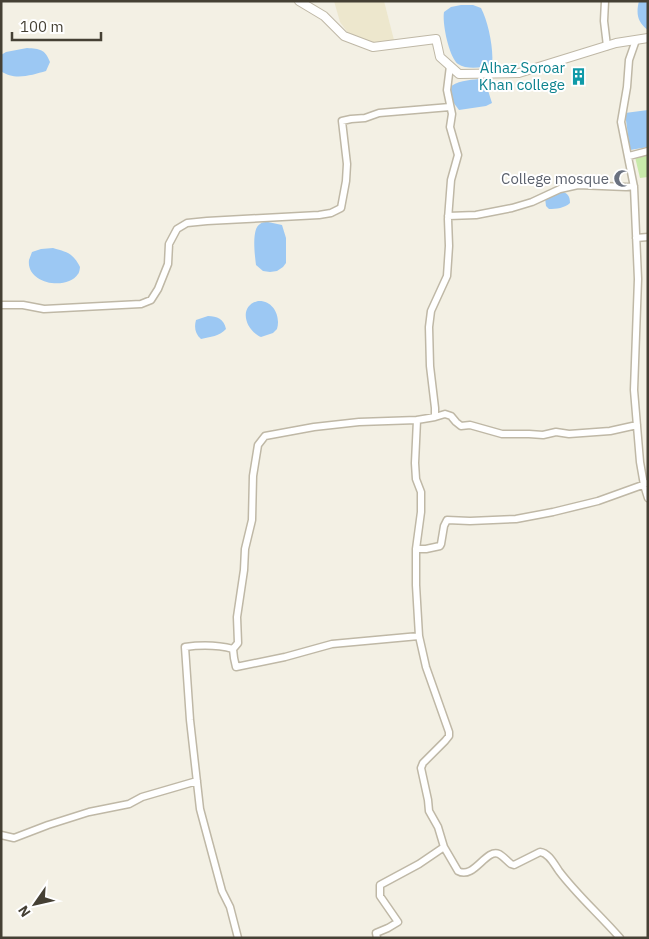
<svg xmlns="http://www.w3.org/2000/svg" width="649" height="939" viewBox="0 0 649 939" font-family="'IBM Plex Sans',sans-serif">
<rect width="100%" height="100%" fill="#f3f0e4"/>
<!-- education -->
<path fill="#ede7cd" d="M334,1h50l10,39 -15,4 -19,-5 -12,-6 -8,-11z"/>
<!-- green -->
<path fill="#c8eaaa" d="M648,155v22l-8,1 -5,-21z"/>
<!-- water -->
<path fill="#9cc8f3" d="M639,1h9v29c-11,-8 -12,-17 -9,-29z
M461,5h12l8,3c7,13 13,41 11,56 -9,4 -25,6 -34,0 -9,-7 -16,-41 -14,-52l7,-5z
M27,48c13,1 18,1 23,14l-4,9c-14,4 -32,10 -45,0v-16l5,-3z
M479,79l6,2 7,22 -6,3 -27,4 -6,-8 -4,-14c7,-7 20,-8 30,-9z
M648,110v37l-18,3 -5,-37z
M560,191c7,2 10,4 10,12 -5,5 -14,6 -21,6l-3,-3 -1,-8z
M268,222l14,3 4,13v25l-3,4 -6,4 -7,1 -7,-1 -7,-6c-1,-9 -5,-36 4,-41 2,-2 5,-2 8,-2z
M53,248c14,4 20,5 27,19 0,1 -1,7 -2,7 -11,17 -52,10 -49,-14 1,-3 2,-5 3,-8l9,-3z
M258,301c15,-1 23,15 19,28l-4,4 -12,4c-16,-7 -23,-31 -3,-36z
M208,316c9,0 16,3 18,13 -6,7 -16,8 -25,10 -6,-5 -7,-12 -5,-19z"/>
<g fill="none" stroke-linecap="round" stroke-linejoin="round">
<defs>
<path id="minor" d="M605,1l-1,20 3,25
M636,40l-7,20 -2,27 -6,35 13,65 4,92 -4,111 6,72 4,23 4,13
M629,156l19,-5
M448,216l28,-1 36,-7 20,-6 28,-13 18,-4 48,2 8,-1
M636,238l12,-1
M1,305h22l21,4 97,-5 10,-4 7,-11 10,-25 1,-20 8,-15 10,-6 20,-2 112,-6 12,-2 10,-5 5,-27 1,-17 -5,-43 9,-2 14,-1 14,-5 71,-6
M435,417v-9l-5,-42 -1,-39 2,-16 16,-35 2,-30 -1,-27 3,-39 7,-25 -8,-28 2,-13 -5,-24 3,-24
M416,549l5,-37v-20l-5,-13 -1,-16 2,-43 18,-3 10,-3 6,2 5,6 5,4 9,-1 32,9h27l14,1 13,-3 13,2 41,-3 27,-6
M233,649l5,-6 -1,-26 7,-47 1,-21 7,-29 1,-44 5,-31 7,-9 49,-9 45,-5 58,-2
M1,835l13,3 34,-13 41,-13 40,-8 13,-7 55,-16
M238,938l-8,-31 -8,-16 -22,-82 -10,-89 -5,-73c15,-2 33,-2 48,2l1,9 2,9 49,-10 47,-13 87,-8
M377,938l-1,-5 12,-5 10,-6 -18,-26v-11l39,-21 25,-17
M620,938c-20,-23 -43,-43 -61,-67 -5,-7 -10,-18 -19,-19l-26,13 -3,-1c-4,-3 -8,-8 -12,-10 -13,-6 -25,26 -41,17l-14,-24 -6,-20 -9,-16 -1,-11 -7,-32 2,-5 22,-22 4,-5v-4l-23,-65 -7,-31 -3,-51v-36h10l14,-3 1,-2 3,-18 3,-6 23,1 46,-2 37,-7 45,-11 50,-18"/>
<path id="tertiary" d="M299,1l25,15 20,20 29,11 63,-8 4,18 19,17 60,-1 97,-30 32,-5"/>
</defs>
<!-- minor casing -->
<use href="#minor" stroke="#bfb8a6" stroke-width="9"/>
<!-- tertiary casing -->
<use href="#tertiary" stroke="#bfb8a6" stroke-width="10"/>
<!-- minor -->
<use href="#minor" stroke="#fff" stroke-width="6"/>
<!-- tertiary -->
<use href="#tertiary" stroke="#fff" stroke-width="8"/>
</g>
<!-- icons -->
<defs>
<symbol id="building-bare" viewBox="-9 -9 18 18"><path d="M-4-6H4V6H1V3H-1V6H-4ZM-2.5-4.3h1.7v1.8h-1.7ZM.8-4.3h1.7v1.8H.8ZM-2.5-1h1.7V.8h-1.7ZM.8-1h1.7V.8H.8Z" fill="#0f9aa8" stroke="#fff" stroke-width="2.5" paint-order="stroke"/></symbol>
<symbol id="mosque-bare" viewBox="-9 -9 18 18"><path d="M3.5-4.9A6 6 0 1 0 3.5 4.9A5 5 0 1 1 3.5-4.9Z" fill="#6b7280" stroke="#fff" stroke-width="2.5" paint-order="stroke"/></symbol>
</defs>
<g fill-rule="evenodd">
<use href="#building-bare" x="566" y="64" width="25" height="25"/>
<use href="#mosque-bare" x="610" y="166" width="25" height="25"/>
</g>
<g text-anchor="middle" stroke-width="4" stroke-linejoin="round" paint-order="stroke">
<!-- culture labels -->
<g font-size="15" fill="#0d838f" stroke="#fff" text-anchor="end">
<text x="565" y="73">Alhaz Soroar<tspan x="565" dy="17">Khan college</tspan></text>
</g>
<!-- worship labels -->
<g font-size="15" fill="#5b616d" stroke="#fff" text-anchor="end">
<text x="609" y="184">College mosque</text>
</g>
</g>
<!-- border -->
<rect width="649" height="939" fill="none" stroke="#454034" stroke-width="5"/>
<!-- north arrow -->
<g transform="translate(35 904) rotate(236)" stroke="#ffffff" stroke-width="4" paint-order="stroke">
<path d="M0-4L9 19L0 12L-9 19Z" fill="#454034"/>
<text y="-8" font-size="14" font-weight="bold" text-anchor="middle" fill="#454034">N</text>
</g>
<!-- scale -->
<path d="M12 32v8h89v-8" fill="none" stroke="#454034" stroke-width="2.5"/>
<text x="20" y="32" font-size="15" fill="#454034" stroke="#ffffff" stroke-width="4" paint-order="stroke">100 m</text>
</svg>
